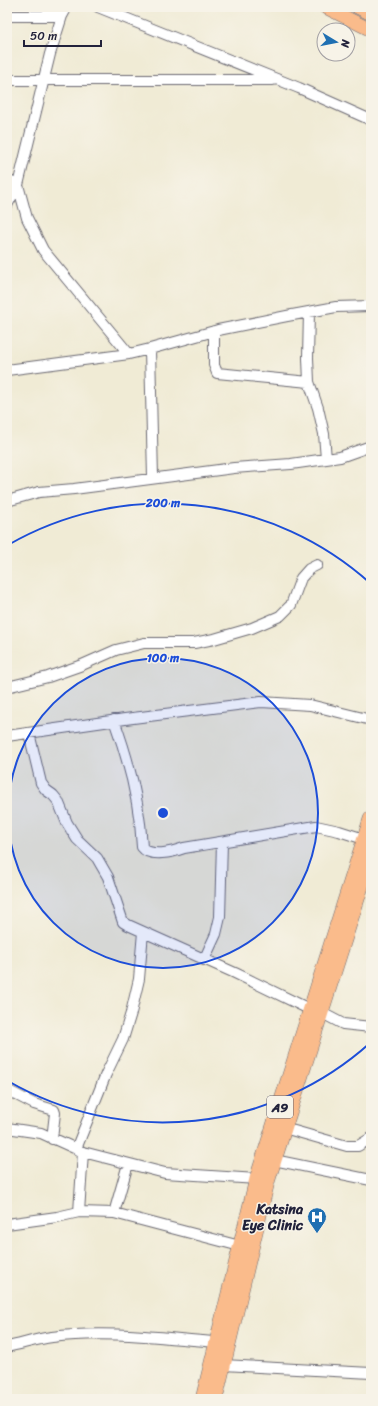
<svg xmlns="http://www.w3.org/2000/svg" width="378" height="1406" viewBox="0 0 378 1406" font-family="Sriracha,sans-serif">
<rect width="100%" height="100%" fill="#f7f3e8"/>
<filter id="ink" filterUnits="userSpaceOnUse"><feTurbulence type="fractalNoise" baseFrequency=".025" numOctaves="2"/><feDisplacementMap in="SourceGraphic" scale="8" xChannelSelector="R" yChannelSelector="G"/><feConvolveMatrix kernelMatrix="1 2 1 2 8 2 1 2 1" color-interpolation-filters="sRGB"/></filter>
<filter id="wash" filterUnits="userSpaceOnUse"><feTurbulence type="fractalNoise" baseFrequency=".012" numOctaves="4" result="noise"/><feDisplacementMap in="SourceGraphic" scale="16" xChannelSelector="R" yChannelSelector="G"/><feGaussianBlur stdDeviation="0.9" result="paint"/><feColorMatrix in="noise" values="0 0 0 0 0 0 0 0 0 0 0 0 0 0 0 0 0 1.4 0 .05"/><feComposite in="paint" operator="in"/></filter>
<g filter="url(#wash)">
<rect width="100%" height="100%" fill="#f0ebd5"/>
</g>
<g filter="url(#ink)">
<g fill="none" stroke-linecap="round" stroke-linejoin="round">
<defs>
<path id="minor" d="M98,7l201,81 72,32
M7,16h55
M7,80h266
M7,180l11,5 9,33 16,32 86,104
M7,205l11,-20 32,-131 12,-38 5,-9
M309,312l-1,46 1,24 9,26 6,26 2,25
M214,331v34l3,8 92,9
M150,349l3,129
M7,370l122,-16 21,-5 68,-19 69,-14 49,-9 35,-1
M7,501l32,-9 35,-3 160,-21 57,-4 49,-7 31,-11
M7,687l41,-10 34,-12 34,-15 28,-7h50l20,-4 38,-11 28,-12 11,-11 10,-27 8,-9 8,-4
M114,720c15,41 26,84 28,127 8,11 31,5 42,1l132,-22 23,5 25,8
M29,733l12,50 5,7 7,5 5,6 9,22 10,16 20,19 11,19 15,45 5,3 107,48 76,37
M7,736l118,-17 136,-17 49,3 61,15
M204,960l12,-26 4,-17 2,-75
M322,1013l21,11 28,3
M7,1090l27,14 20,6 1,3 -3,26
M7,1128l34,5 42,19 82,21 92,6
M284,1128l63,18h11l13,-8
M76,1149l30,-75 17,-35 8,-26 8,-34 4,-47
M274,1160l97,20
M79,1212l4,-60
M114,1213l14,-49
M7,1224l50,-7 22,-5 35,1 126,33
M7,1347c15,-3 30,-8 45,-10 55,-7 110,1 165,5
M223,1365l148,8"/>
<path id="major" d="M325,7l46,23
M357,7l14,7"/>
<path id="highway" d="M203,1399l54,-220 114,-360
M215,1399l52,-217 104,-327"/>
</defs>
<!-- minor casing -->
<use href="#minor" stroke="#6a6871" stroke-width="12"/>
<!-- major casing -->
<use href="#major" stroke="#6a6871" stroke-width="14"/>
<!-- highway casing -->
<use href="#highway" stroke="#6a6871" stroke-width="16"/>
<!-- minor -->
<use href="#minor" stroke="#fff" stroke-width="10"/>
<!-- major -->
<use href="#major" stroke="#fabb8b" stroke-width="13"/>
<!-- highway -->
<use href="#highway" stroke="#fabb8b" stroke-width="15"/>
</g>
</g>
<!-- distance rings -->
<circle cx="163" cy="813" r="155" fill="#1d4ed8" fill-opacity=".12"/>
<g fill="none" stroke="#1d4ed8" stroke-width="2">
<circle cx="163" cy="813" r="155"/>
<path d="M370 1043A310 310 0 0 1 8 1081M8 545A310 310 0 0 1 370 583"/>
</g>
<!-- icons -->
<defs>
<symbol id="hospital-pin" viewBox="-11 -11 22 30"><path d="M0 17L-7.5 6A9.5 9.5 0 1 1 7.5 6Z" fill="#1f6fb2" stroke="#f7f3e8"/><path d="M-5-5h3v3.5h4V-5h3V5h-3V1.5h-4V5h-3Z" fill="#fff"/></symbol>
</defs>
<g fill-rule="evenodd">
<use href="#hospital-pin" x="306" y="1206" width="22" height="30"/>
</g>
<g text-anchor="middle" stroke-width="3" stroke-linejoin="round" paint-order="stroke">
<!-- shield labels -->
<rect fill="#f7f3e8" stroke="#62616f" stroke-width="1" x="267" y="1096" width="26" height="22" rx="3"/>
<g font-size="13" font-weight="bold" fill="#22223b">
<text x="280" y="1112">A9</text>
</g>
<!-- poi labels -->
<g font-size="14" font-weight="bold" fill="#22223b" stroke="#f7f3e8" text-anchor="end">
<text x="303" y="1214">Katsina<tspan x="303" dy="16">Eye Clinic</tspan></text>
</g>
</g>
<circle cx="163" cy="813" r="6" fill="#1d4ed8" stroke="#f7f3e8" stroke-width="2"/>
<g font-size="12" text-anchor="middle" font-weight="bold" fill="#1d4ed8" stroke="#f7f3e8" stroke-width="3" stroke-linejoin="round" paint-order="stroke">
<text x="163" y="507">200 m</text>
<text x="163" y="662">100 m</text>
</g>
<!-- margin -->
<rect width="378" height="1406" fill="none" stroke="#f7f3e8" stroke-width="24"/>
<!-- north arrow -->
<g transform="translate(336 42) rotate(100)"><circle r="19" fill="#f7f3e8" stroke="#a29fa3"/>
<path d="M0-3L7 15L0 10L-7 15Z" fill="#1f6fb2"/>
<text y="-6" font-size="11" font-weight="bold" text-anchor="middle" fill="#22223b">N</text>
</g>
<!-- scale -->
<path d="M24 40v6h77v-6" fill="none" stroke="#22223b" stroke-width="2"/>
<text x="30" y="40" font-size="12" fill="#22223b" stroke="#f7f3e8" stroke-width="3" paint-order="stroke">50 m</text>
</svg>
